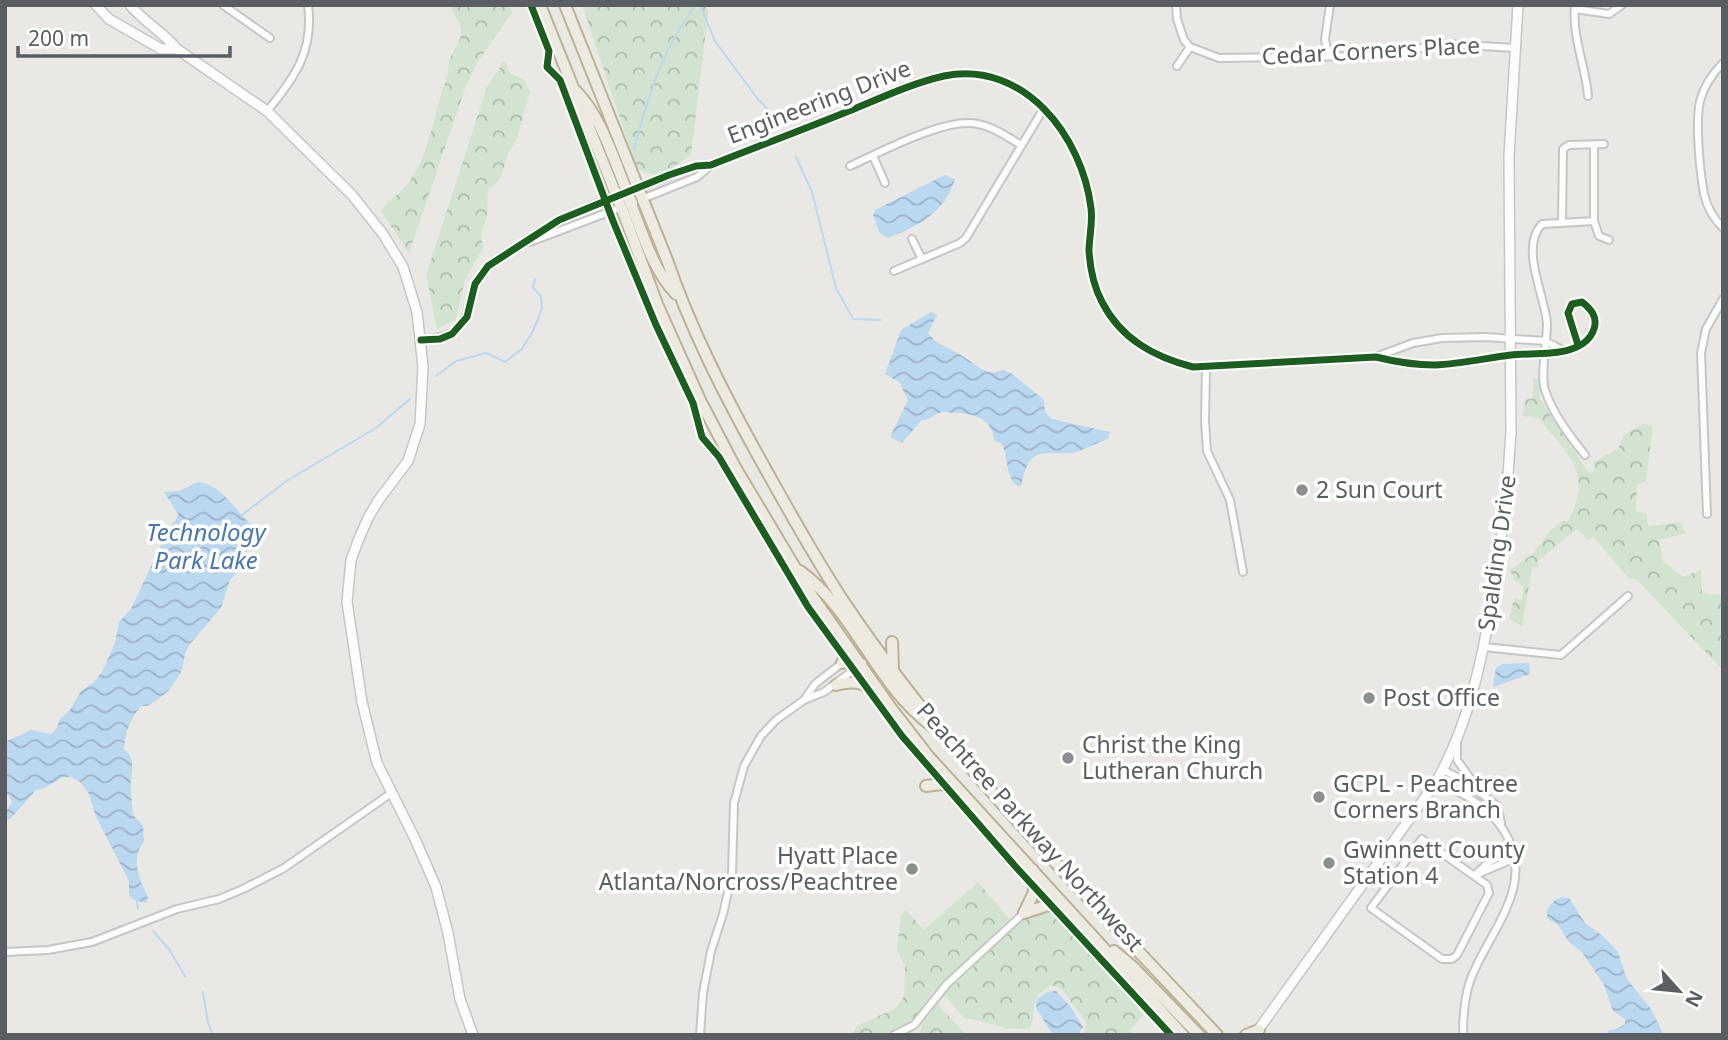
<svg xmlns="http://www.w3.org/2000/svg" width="1728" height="1040" viewBox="0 0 1728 1040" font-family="'Noto Sans',sans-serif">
<defs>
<pattern id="forest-crowns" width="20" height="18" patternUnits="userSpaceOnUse" patternTransform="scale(1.75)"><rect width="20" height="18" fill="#d2e4d1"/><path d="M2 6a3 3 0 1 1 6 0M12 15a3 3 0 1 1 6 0" fill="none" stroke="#adbcad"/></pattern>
<pattern id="water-waves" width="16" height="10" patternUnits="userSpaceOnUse" patternTransform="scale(1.75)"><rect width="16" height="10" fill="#bbd8f1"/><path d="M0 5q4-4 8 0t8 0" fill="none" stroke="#9bb2c7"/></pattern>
</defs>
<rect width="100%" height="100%" fill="#e9e8e4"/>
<!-- forest -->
<path fill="url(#forest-crowns)" d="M451,5h59l2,8 -34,48 -12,25 -57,167 -28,-42c8,-12 19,-17 27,-28 19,-23 26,-66 35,-95 6,-11 4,-21 8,-32 5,-12 13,-17 9,-31 -3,-8 -8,-10 -9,-20z
M582,5h124l2,9 -17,141 -32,22 -22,-8z
M504,61l6,12 13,6 7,13 -13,46 -9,16 -8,25 -12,11 -1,28 -6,16 2,14 -18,32 -9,39 -19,10 -11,-54 61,-188z
M1533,378l6,1 1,20 48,73 6,-1 -1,-9 25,-13 6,-14 19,-11 10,1 -7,56 -9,4 -1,26 11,3 1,12 32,-4 6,11 -27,7 4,21 20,16 18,-7 1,23 18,2 3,-3v78l-87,-91h-7l-36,-43 -5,4 -11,-11 -39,32 1,5 -7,2 -10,58 -13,-7 5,-21 7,3 3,-14 -10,-7 -4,-10 23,-16 17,-23 12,-10h6c4,-8 8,-17 10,-26 7,-30 -23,-55 -39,-77l-16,-2 2,-16 8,-2z
M978,882l31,37 -78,75 -16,26 -30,15h-33l5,-9 39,-18 8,-12 1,-30 -8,-17 4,-35 5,-4 18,20z
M1036,910l18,3 91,100 -14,16 -1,6h-48l3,-4 1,-9 -25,-34 -10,-3c-23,14 -14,20 -20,42 -22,8 -43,-8 -66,-8l-21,-24 78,-75z
M936,1005l3,1 25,26 -3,3h-42l3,-10z"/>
<!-- water -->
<path fill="url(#water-waves)" d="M945,175l10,4c-10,34 -38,48 -68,59l-8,-6 -6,-17 2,-5z
M931,312l6,3 -9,18 8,9 22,11 25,17 10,3 10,-3 8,3 33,27 1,12 7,7 58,13 -2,7c-7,2 -31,14 -36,14 -34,2 -42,-7 -51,33h-4c-13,-12 -8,-31 -16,-43l-7,-2c0,-21 -21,-29 -40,-28 -3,0 -7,-2 -11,-1 -8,1 -12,8 -21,8l-20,23 -12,-6 18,-37 -9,-18 -14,-8 16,-44z
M198,482c26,2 39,34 59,47l-18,41 -9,10 -9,28 -32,37 -4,9 -3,16 -6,10 -8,11 -12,10 -9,5h-6c-11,12 -16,27 -17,43 11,9 8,19 7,31 -1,11 1,24 2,35l10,10 1,17c-14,16 -5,37 4,55l-2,6 -12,-3 -5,-5v-14l-33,-64 -7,-23 -9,-12 -9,-5h-8l-18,11 -9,2 -26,29 -5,1v-8l7,-9 -3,-8 -4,-1v-52l26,-12 20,4 6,-6 3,-9 10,-9 11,-19 12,-8 9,-11 13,-29 4,-21 12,-13 39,-83 6,-6 2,-6 -14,-22 15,-1z
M1529,663l1,11 -37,13 3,-19 6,-4z
M1562,897l7,1 16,25 18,13 15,16 9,27 24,30 13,26h-58l3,-5h5l11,-6v-5l-12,-8 -9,-26 -22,-33 -13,-10 -11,-17 -11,-7c-1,-11 6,-18 15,-21z
M1056,991l14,15 13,21 -5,8h-25l-17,-27 1,-9 10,-7z"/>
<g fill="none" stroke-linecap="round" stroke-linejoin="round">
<!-- stream -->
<path stroke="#bbd8f1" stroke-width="2" d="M700,5l15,36 42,57 17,18
M634,150c15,-58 26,-94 61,-145
M796,157l16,35 24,96 17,31 27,1
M436,376l20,-15 30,-8 19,9 17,-13 11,-18 9,-22 -1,-13 -8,-8 2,-9
M242,515l46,-35 88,-52 34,-29
M137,901l1,8
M153,931l16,18 16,27
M203,992l5,31 5,12"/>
<defs>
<path id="street" d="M223,5l47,33
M1176,5l1,14 7,21 6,7 29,11 148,-2 82,-12 65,4
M1575,5c-3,34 10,57 13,91
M1575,9l34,5 13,-9
M1328,56l-3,-17 5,-34
M1723,63c-11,11 -19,23 -23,38 -5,22 0,71 4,93 3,13 10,25 19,34
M1177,66l13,-19
M267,111c28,-33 47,-61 41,-106
M1594,145v76l5,15 10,4
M873,156l12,27
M850,166c31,-14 95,-49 128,-42 15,3 30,13 43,21
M635,189l61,-23 15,-1c48,-19 96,-37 143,-56 29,-12 59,-26 90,-33 80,-16 138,60 147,132 2,15 -2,29 -2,43 1,16 5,36 13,51 19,37 52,55 91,65l183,-10c20,5 39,8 59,8 26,-1 51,-7 76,-10 24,-3 73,4 83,-26 4,-12 -3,-20 -12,-27l-10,2 -4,9 10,32
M642,199l55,-22 13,-11
M1562,222l1,-73 6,-4 35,-1
M912,239l10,20
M530,242l92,-35
M894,271l66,-28 6,-5 78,-130
M421,340c67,-5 33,-44 70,-76 9,-8 21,-13 31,-20 32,-20 62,-37 96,-49
M1378,356l35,-13 29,-5 44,-1 60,4 18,10
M1206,367l-1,54 2,30 23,49 13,72
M1585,455c-16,-20 -32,-41 -40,-65 -5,-14 2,-49 2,-66 -1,-26 -28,-76 -5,-100l52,-3
M1707,514l-6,-161 5,-24 17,-30
M1484,647l77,8 67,-59
M804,700l11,-16 27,-21
M1457,742v18l18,25
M1443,770l22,11 32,25 4,17
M1436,782c57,21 99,64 70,127 -10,24 -27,47 -36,72 -6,18 -7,36 -7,54
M1422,839l65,46 2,8 -32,62 -5,4h-10l-71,-51z
M1478,874l37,-16
M1475,875l14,-13 13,-7 13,3
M5,952l43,-2 44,-8 85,-33 42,-10 24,-10 41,-21 106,-74
M700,1035l3,-42 8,-42 12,-37 9,-40 2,-71 10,-37 17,-30 15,-16 28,-20 20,-8 39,-29
M894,1035l20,-10 33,-41 77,-71"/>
<path id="secondary" d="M96,5l13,14 52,30h16
M130,5c14,17 33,27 47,44l90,62 85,84 31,39 20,33 14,45 6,55 -3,57 -12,37 -30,40 -10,17 -10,23 -7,19 -4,42 15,100 15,61 38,76 21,48 12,46 12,66 13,36
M1256,1033l180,-251c33,-58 46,-122 57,-187 9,-54 15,-109 18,-164l-2,-275 9,-151"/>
<path id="highway" d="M540,5l85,212 32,87 43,96 35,67 77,129 79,112 38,49 254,278
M565,5l102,255c24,70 58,136 94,201 27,48 53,96 83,141 106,159 244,294 373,433
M576,91c28,29 39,75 56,112
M629,199c13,32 23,70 47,95
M800,571c56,41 76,114 132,155
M892,642l1,25
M842,663l5,-9 -2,-10
M836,685c16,-4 27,-4 39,7
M926,786l15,-2 13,4
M1024,913l24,-8 20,5
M1024,913l10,-21 -1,-22
M1114,951l18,15 67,69
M1246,1035l13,-5"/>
</defs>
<!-- street casing -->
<use href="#street" stroke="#c6c6c6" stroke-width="10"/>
<!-- secondary casing -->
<use href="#secondary" stroke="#c6c6c5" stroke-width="12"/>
<!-- highway casing -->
<use href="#highway" stroke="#bcb295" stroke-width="14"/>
<!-- street -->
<use href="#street" stroke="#fcfcfb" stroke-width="6"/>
<!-- secondary -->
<use href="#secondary" stroke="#fcfcfb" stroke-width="9"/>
<!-- highway -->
<use href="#highway" stroke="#eceae1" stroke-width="10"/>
<defs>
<path id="cycleway" d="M531,5l18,46 -2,16 13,13 53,141 43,104 37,78 9,34 17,20 89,150 94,129 113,130 156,169
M421,340l19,-1 12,-5 15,-17 8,-33 13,-18 71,-46 110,-45 27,-9 15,-1c48,-19 96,-37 143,-56 29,-12 59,-26 90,-33 80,-16 138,60 147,132 2,15 -2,29 -2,43 1,16 5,36 13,51 19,37 52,55 91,65l183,-10c20,5 39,8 59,8 26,-1 51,-7 76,-10 24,-3 73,4 83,-26 4,-12 -3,-20 -12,-27l-10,2 -4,9 10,32"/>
</defs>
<!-- cycleway casing -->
<use href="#cycleway" stroke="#fff" stroke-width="11"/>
<!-- cycleway -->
<use href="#cycleway" stroke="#1b5e20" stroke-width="7"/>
</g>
<!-- markers -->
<g fill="#8c8e8f" stroke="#fff" stroke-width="2.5">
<circle cx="1302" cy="490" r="7"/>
<circle cx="1369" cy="698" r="7"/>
<circle cx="1068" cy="758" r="7"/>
<circle cx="1319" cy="797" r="7"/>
<circle cx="1329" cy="863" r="7"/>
<circle cx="912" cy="869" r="7"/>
</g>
<g text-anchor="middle" stroke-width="7" stroke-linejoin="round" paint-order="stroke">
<!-- street labels -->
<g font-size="23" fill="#5a5d61" stroke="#fff">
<text transform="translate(1371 51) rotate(-3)" y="8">Cedar Corners Place</text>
<text transform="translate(819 102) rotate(-21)" y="8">Engineering Drive</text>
<text transform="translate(1497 553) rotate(-82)" y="8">Spalding Drive</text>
<text transform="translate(1030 827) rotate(48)" y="8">Peachtree Parkway Northwest</text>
</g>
<!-- poi labels -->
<g font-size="23" fill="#5a5d61" stroke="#fff" text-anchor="start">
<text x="1316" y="498">2 Sun Court</text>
<text x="1383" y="706">Post Office</text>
<text x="1082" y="753">Christ the King<tspan x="1082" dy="26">Lutheran Church</tspan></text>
<text x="1333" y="792">GCPL - Peachtree<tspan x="1333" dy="26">Corners Branch</tspan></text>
<text x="1343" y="858">Gwinnett County<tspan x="1343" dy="26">Station 4</tspan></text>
<text x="898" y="864" text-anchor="end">Hyatt Place<tspan x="898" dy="26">Atlanta/Norcross/Peachtree</tspan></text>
</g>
<!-- water labels -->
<g font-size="24" font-style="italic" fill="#4a77ae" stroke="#fff">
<text x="206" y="541">Technology<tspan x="206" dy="28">Park Lake</tspan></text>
</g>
</g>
<!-- border -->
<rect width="1728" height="1040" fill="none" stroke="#5a5d61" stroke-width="14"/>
<!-- north arrow -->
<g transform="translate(1679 991) rotate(117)" stroke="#ffffff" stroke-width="5" paint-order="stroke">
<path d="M0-5L12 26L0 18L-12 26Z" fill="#5a5d61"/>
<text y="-10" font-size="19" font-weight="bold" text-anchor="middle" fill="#5a5d61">N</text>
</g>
<!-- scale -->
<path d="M18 46v10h212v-10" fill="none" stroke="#5a5d61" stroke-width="3.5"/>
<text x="28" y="46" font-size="21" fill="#5a5d61" stroke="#ffffff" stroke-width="5" paint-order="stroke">200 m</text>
</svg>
